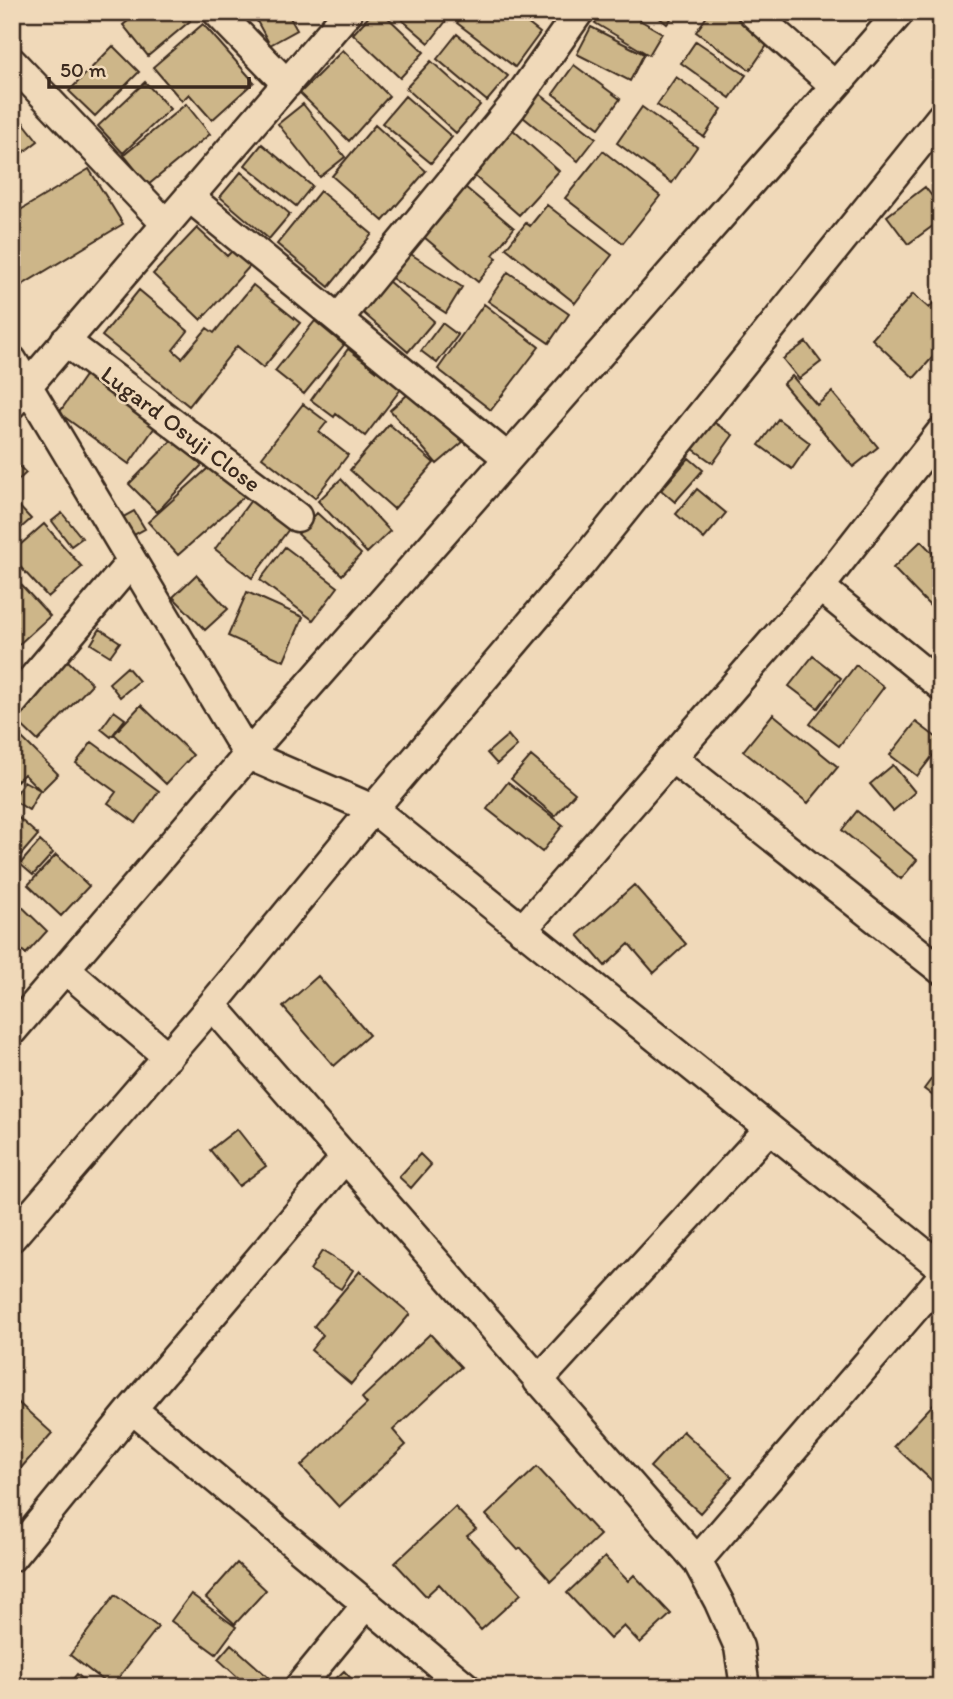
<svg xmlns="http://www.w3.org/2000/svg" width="953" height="1699" viewBox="0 0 953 1699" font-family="Itim,sans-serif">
<rect width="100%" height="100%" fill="#f0d9b9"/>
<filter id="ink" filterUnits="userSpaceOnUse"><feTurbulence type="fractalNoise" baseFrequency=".0143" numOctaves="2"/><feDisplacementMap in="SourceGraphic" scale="14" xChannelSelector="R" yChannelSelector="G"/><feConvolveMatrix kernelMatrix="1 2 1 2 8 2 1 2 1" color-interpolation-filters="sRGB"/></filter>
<g filter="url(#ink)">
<!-- building -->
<path fill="#cdb689" stroke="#3b2a1e" stroke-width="2" d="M139,12h44l7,9 -42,35 -25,-31z
M252,12h38l-2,2 9,16 -27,15z
M373,12h9l42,40 -24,26 -47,-44z
M393,12h60l-24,31z
M465,12h48l27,21 -25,34 -58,-44z
M602,12h24l36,21 -13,22 -54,-32z
M652,12h24l-9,12z
M710,12h18l42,29 -20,29 -54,-38z
M203,24l51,58 -42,38 -23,-26 -7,7 -29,-34z
M591,27l53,27 -14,27 -53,-27z
M457,34l51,42 -21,25 -50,-42z
M696,41l50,34 -16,23 -49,-35z
M113,46l26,26 -44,44 -26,-25z
M343,50l46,46 -40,45 -49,-48z
M431,61l49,44 -24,28 -50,-45z
M574,65l46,34 -21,29 -46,-34z
M676,77l46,32 -18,28 -47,-32z
M145,82l25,27 -47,44 -25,-27z
M536,91l60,47 -18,23 -60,-48z
M405,96l47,41 -21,26 -49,-40z
M186,104l24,30 -62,51 -24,-30z
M303,104l42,53 -25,20 -42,-53z
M642,107l55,40 -25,36 -55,-40z
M12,108l26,33 -26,20z
M375,125l51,46 -43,50 -51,-45z
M512,129l47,42 -40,44 -47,-41z
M262,144l50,42 -16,20 -51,-41z
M603,151l57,45 -37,47 -58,-45z
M89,169l34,55 -111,67v-76z
M241,172l49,42 -21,25 -49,-42z
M465,187l49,41 -21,27 4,3 -19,24 -54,-45z
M925,187l16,21v12l-33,24 -21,-28z
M320,191l52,43 -43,53 -52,-43z
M547,205l65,50 -37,48 -69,-55 20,-25 4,3z
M197,228l30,28 6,-6 17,16 -49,54 -48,-46z
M406,251l56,36 -16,26 -56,-36z
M508,272l61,42 -20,29 -61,-42z
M387,280l47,41 -26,31 -47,-41z
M253,285l47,38 -37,45 -26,-22 -48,60 -87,-70 37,-46 49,41 -15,19 9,8 25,-30 7,5z
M913,294l16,14 12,-13v53l-27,30 -42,-39z
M484,304l55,43 -48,63 -53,-41z
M315,321l29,24 -40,49 -29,-23z
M442,323l16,12 -21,28 -16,-12z
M806,342l15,20 -22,17 -16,-20z
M348,349l53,40 -36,47 -29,-22 -2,3 -23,-17z
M87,373l70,51 -28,40 -70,-51z
M792,376l25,29 15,-13 46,55 -25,20 -70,-83z
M415,388l48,54 -26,22 -47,-54z
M303,404l24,18 -8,10 29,23 -33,43 -53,-41z
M778,419l32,24 -18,26 -33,-24z
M712,421l21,14 -20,28 -20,-14z
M389,424l45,39 -40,46 -44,-39z
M174,438l28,27 -45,47 -28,-28z
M689,458l14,12 -28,32 -14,-12z
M12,459l14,14 -14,13z
M216,461l30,34 -68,60 -30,-33z
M341,479l49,52 -23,22 -49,-52z
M697,489l29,24 -22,26 -28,-25z
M254,496l38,29 -40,53 -37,-29z
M14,501l17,18 -19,17v-33z
M134,511l11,18 -11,6 -11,-18z
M62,513l20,25 -11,8 -19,-25z
M317,513l44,41 -19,21 -44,-41z
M44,524l38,43 -34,30 -36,-39v-6z
M921,541l20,21v37l-9,9 -39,-40z
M285,547l53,40 -25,33 -53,-40z
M12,575l38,41 -34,31 -4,-3z
M196,575l32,34 -23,21 -32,-33z
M247,592l56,25 -19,44 -56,-25z
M100,629l20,13 -10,14 -19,-12z
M813,656l28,22 -23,30 -29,-22z
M67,660l25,24 -54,57 -26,-25z
M856,665l28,22 -45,59 -29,-22z
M127,667l12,14 -19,16 -11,-14z
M141,705l52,50 -27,29 -52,-50z
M114,711l11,8 -14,18 -10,-8z
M773,714l65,53 -30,36 -65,-52z
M916,722l25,19v4l-24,31 -27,-21z
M12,728l46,46 -17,17 -17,-17 -12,12z
M508,735l9,11 -20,18 -10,-11z
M92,742l67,49 -23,32 -28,-20 8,-11 -40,-29z
M531,756l44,37 -20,23 -44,-37z
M893,765l22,27 -22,19 -23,-27z
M24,781l16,9 -11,20 -16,-10z
M508,782l55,43 -21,27 -55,-43z
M857,811l60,49 -16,19 -59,-49z
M12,812l26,23 -26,30z
M40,841l13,12 -20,22 -13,-11z
M56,855l33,31 -28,30 -33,-31z
M634,885l52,59 -32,29 -25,-29 -24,22 -27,-31z
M12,897l35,34 -21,23 -14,-13z
M318,976l51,59 -35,31 -51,-59z
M941,1066v36l-17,-13z
M237,1129l29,37 -27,20 -29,-36z
M420,1154l11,11 -20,23 -12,-11z
M322,1251l31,19 -12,19 -31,-19z
M360,1271l50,43 -59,70 -40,-34 12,-15 -9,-9z
M430,1334l31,33 -68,63 13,15 -67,62 -38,-41 66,-62 -5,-6z
M12,1397l40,36 -40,45z
M938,1399l3,2v88l-47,-43z
M683,1431l49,46 -32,36 -50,-46z
M537,1467l63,68 -49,46 -30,-33 -3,2 -32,-35z
M455,1507l21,22 -9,7 54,58 -40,36 -42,-46 -13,12 -31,-33z
M605,1557l23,24 6,-6 37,39 -31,29 -16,-17 -14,13 -43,-46z
M237,1563l29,27 -31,34 -29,-26z
M191,1594l45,33 -20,27 -45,-33z
M115,1595l43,32 -47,60 -41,-32z
M231,1644l37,33 -8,10h-23l5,-6 -24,-22z
M344,1671l15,16h-32z
M77,1674l14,13h-25z"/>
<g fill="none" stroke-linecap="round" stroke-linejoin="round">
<defs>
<path id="minor" d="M217,12l70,72
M752,12l83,74
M12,62l154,162
M189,197l319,261
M339,318l173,-211 67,-95
M65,341l232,176
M12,360l236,395 125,54 568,458
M12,404l336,-392
M820,587l121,99
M12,703l120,-142
M672,758l269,212
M522,930l298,-343 121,-155
M65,969l103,88
M212,1005l485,556 22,41 20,45 6,40
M12,1031l236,-276 652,-743
M12,1237l200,-232 161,-196 208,-245 360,-447
M538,1381l231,-252
M132,1409l334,278
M12,1557l120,-148 213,-251
M697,1561l244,-283
M299,1687l68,-83"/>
</defs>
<!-- minor casing -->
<use href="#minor" stroke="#3b2a1e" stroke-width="33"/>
<!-- minor -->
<use href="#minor" stroke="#f0d9b9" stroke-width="28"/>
</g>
</g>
<g text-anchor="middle" stroke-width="5" stroke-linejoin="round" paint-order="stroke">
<!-- street labels -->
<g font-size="24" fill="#3b2a1e" stroke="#f0d9b9">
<text transform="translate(181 429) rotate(37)" y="8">Lugard Osuji Close</text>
</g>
</g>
<!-- margin -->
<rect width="953" height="1699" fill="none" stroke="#f0d9b9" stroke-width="42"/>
<rect x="21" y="21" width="911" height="1657" fill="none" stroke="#3b2a1e" stroke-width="2.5" filter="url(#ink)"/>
<!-- scale -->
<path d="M49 77v10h200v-10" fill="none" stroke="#3b2a1e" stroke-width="3.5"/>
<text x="60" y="77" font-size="21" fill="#3b2a1e" stroke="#f0d9b9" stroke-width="5" paint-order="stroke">50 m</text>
</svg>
